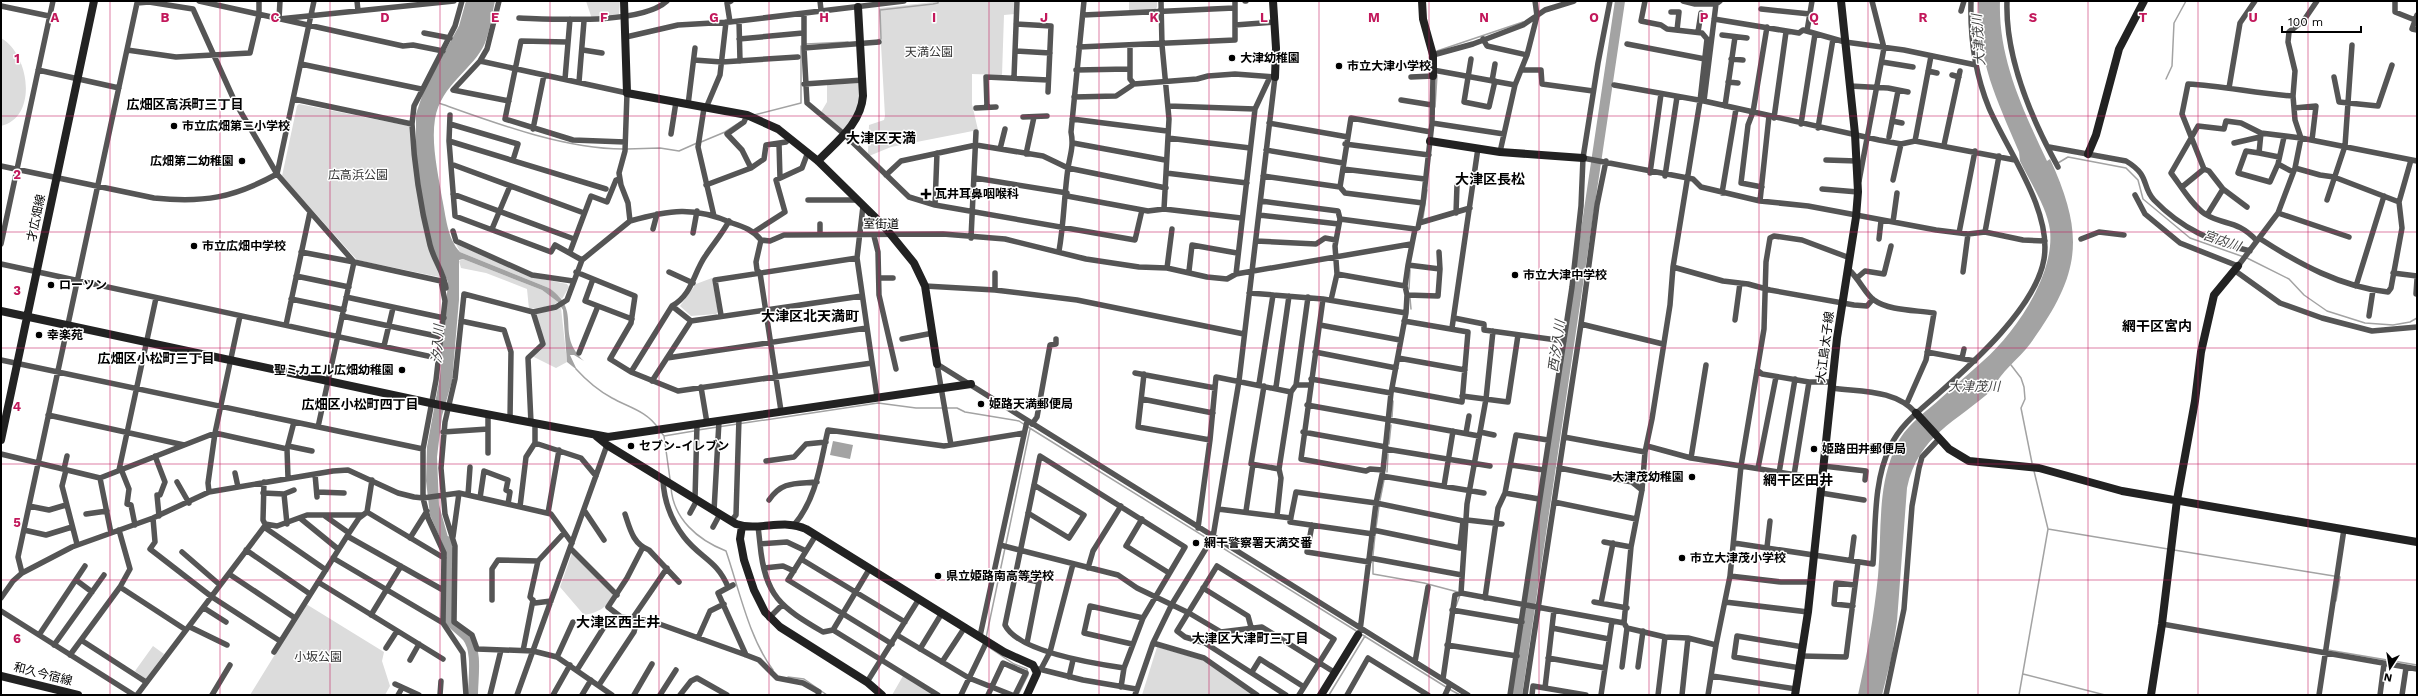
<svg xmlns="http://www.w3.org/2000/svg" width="2418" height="696" viewBox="0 0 2418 696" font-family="'Work Sans','Noto Sans JP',sans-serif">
<rect width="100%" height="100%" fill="#fff"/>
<!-- green -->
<path fill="#dcdcdc" d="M586,1h34l-1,14 -27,4z
M943,1h73l-1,13 -11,1 -2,60 -30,-1v30l6,26 -87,17 -22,9 -1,-3 1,-28 15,-5 1,-4 -6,-108z
M1129,1h28v6l-2,3 -26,1z
M1,38c28,15 38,79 0,88z
M859,83c3,22 0,29 -14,46h-3l-21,-17 6,-10v-17z
M299,104l110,22 2,3 33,149 -87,-18 -75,-84 15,-70z
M456,244l76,33 35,7 2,3 -7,12 -13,-11 -89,-36z
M463,259l79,31 16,12 -6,4 -23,3 -2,-20 -41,-16 -25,-5 -2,-7z
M712,278l6,34 -2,2 -25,2 -11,-10 16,-22z
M561,308l6,54 -11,6 -24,-12 8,-5 4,-6 -9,-28 2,-4z
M572,553l41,40c-3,14 -16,20 -29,22l-24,-28z
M306,604l78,48 -2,9 8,25 -5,9h-135z
M153,646l11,8 -18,25 -11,-8z
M1157,647l42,12 13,6 41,30h-111z
M903,676l31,19h-42z"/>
<!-- water -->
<path fill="#a3a3a3" d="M466,1h29c-3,13 -5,29 -10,42 -11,26 -44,41 -50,76 -4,25 3,54 7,79 4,18 5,40 18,54l89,36c35,24 5,45 35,73l-10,-6h-4l7,15 -10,-8 -4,-52 -5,-8 -16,-12 -79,-31 -4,1v40l-7,81 -10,35 -5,41 2,48 12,43 -6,24v-22l-15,-35 -4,-34 1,-34 13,-71 8,-94 -15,-33 -9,-34 -8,-61v-40l9,-27 34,-61z
M1978,1h22c-2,57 23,109 47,160l3,-2c36,78 30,116 -20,185 -11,15 -30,28 -37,45 -36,33 -75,46 -86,99l-10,133 -5,34 -10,40h-24c9,-40 16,-79 20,-119 4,-41 -1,-84 15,-123 9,-25 28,-37 47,-54 14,-13 29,-25 43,-38 32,-28 72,-86 67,-131 -3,-23 -20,-48 -30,-69l-1,-9c-24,-57 -40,-87 -41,-151z
M833,441l20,4 -3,14 -20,-4z"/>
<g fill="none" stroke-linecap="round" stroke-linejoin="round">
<!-- stream -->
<path stroke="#a3a3a3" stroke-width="1.5" d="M878,40l3,-1 -1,-29 53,-6 5,-1v-2
M806,44l42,-2
M1437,51l86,-29
M2166,79l6,-13 2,-43 12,-22
M439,103c56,20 125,46 184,46
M1435,107l2,-32
M754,115l47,-12v-57
M701,142l24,-10 17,-11
M627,149l33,-1 19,3 18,-8
M2058,163l10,-6 58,11 12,12 5,19 47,39 54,19
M1423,218l4,-28
M2247,258l42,21 15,16 23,16 38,12 28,2 17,-3 7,-4
M1409,289l1,-19
M1410,298l1,11
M2011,365l10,13 3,9 1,12 -4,9 11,55
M576,369c10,11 23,22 36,29 16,9 35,13 46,30
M1392,417l1,-16
M1028,427l330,205
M698,430l180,-27 38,5h41l8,4 54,9 6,4
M661,432l3,4 6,43
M664,436l30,-5
M1389,444l2,-19
M1387,472l1,-18
M671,487c2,32 27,53 55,64 13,38 23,87 47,119
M1380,500l4,-20
M1376,528l3,-22
M2048,529l120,20
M1006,544l24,-115
M2174,550l166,27 -4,24
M1373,555l2,-20
M1373,560v14l51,9 34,9
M1456,606l4,-11
M1361,634l85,53
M986,638l19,-90
M987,646l27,18 13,5 1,6 -10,20
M2328,650l89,15
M2023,674l82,21
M788,677l16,2 23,16
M1449,689l11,6
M1329,695l36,-59
M2019,695l29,-166 -14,-58"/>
<!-- river -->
<path stroke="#a3a3a3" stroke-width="10" d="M447,541l2,15 -2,58c3,11 13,15 20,23 11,14 6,41 6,58
M1517,695l103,-694"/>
<!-- street -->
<path stroke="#555" stroke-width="5.5" d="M199,1l204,45 10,-1 30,6
M280,1l-1,18 175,-18
M357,1l1,10
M499,1l-12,48 -7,12 -27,29 56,11
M820,1l1,9
M1161,1l1,44 7,74 -5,90
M1245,1h1
M1645,1l-4,20 20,4 6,4 35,4 5,6 -7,62 -27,166 -3,38 -18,114 -7,33 -3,38 -11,57 -7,76 3,5 38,9 23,1 28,7 14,-69 11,-110 -50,-8 -44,-12
M1683,1l12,3h21
M2007,1c-2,57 24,117 51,166
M2395,1v11l20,8
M1,6l48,10
M1761,9l49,5
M1961,11l3,-10
M1671,12h8l-2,18
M1083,15l151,-7
M2417,15l-5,14 5,1
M519,18c34,1 122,7 148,-17
M1714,19l85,14 4,-3 42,12 59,8 72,15
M739,21l1,40
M730,22l-3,-19 4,-2
M1016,24l35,2 -3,66
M1235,25l40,-3
M1807,31l5,-30
M1698,32l3,-19
M424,33l26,5
M1722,35l25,3
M626,37l52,-12 52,-3 174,-21
M739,39l64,-6
M1483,39l4,7 40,9
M567,42l-46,-1 -16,78 68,21 52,2
M879,42l-75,6 3,55 37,31 65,63 26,8 200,35 7,-30
M1627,44l78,15
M1130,46v33l4,5
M1079,47l156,-7v-39
M804,48v-35
M127,50l49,7 74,-4 9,-38v-14
M583,50l19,3
M1015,51l35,2
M1433,55l40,-11 50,-19 22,-15 29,-9
M1471,59l-7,43 25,5 6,-26
M1731,59l12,1
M694,60l28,2 76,-5
M480,61l147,32 -2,58 -6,22 2,12 7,18 2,18 -48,39 -15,40 -11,7 -23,5 -69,-18 -9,85 -10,43 -4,46 4,46 10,32 -1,76 18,13 5,14 56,2 24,6 55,38
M1882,62l31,5
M301,64l120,25
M38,70l81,18
M1076,70l53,-1
M1433,70l82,15
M1521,70h20l1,14 51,7
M1928,71l9,2
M1952,75l7,2
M1014,77l3,-76
M2334,77l5,25 39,4 14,-41
M565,79l5,-60
M1492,81l3,-17
M579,82l5,-61
M1728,82l10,1
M804,84l59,-4
M1614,85l90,16 175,39 22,4 14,-3 100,19
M1850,86l38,2 20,4
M2229,88l11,-65 15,-22
M1074,97l42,-1 18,-12 63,-5 11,-3 27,-2 40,3 -36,304 -26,156 -41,67 -19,39 -18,52
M294,99l118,25 2,-18 41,-80 7,-25
M1401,100l31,5
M1704,101l12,-97 4,-3
M688,105l7,-57
M1168,106l87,3
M1725,106l10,-69
M987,107l-1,-30 62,3
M704,108l-6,39 16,69
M706,108l14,-33 6,-53
M976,108l20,-1
M2294,108l22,-2 -4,34
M450,115l-1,26 6,75 96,36 4,-7 27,15
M747,115l-3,7 -17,12 15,16 9,18
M1023,117l24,-1
M1774,118l12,-86
M1072,119l95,12
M1892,121l10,2
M1269,123l79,14
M1432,123l72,11
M412,124c2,41 8,81 18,121 4,16 14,27 16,43
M450,124l68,20 -5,16
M1801,124l14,-90
M1818,128l15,-89
M533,129l11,-54
M2261,133l-2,20 -13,-2 -8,22 32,9 8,-18 6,-27
M671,134l5,-32
M1889,137l9,-46
M1168,138l82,10
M449,141l157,48
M1915,141l16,-85
M1073,143l92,17
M2234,143l26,-6
M779,144l1,34
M1345,144l84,11
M1944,145l16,-74
M2049,147l77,14c25,15 15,25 28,39 28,29 58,42 96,51
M1000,149l5,-20
M1266,150l77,13
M1500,152l15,-67 12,-30 10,-39 -2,-15
M2259,153l20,4
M1026,154l8,-37
M1583,158l110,21 8,8 59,14 48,5 128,24 32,4 17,-2 38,8 22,1
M1826,160l31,1
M451,164l133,49
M2278,164l15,8
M1,166l153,32c50,5 79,0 123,-24l37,-173
M2295,168l25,7 14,2 65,25
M1343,169l82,10
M1166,173l81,10
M1650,173l11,-79
M886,175l15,-14 75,-16 67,11 25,12 98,20
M1263,176l77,11 5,6 78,10
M1665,176l12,-79
M975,178l92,15
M1893,180l8,-36
M1859,181l25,-133 -12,-47
M706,185l45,-17 13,-9 2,-14 20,-3 4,-4
M1340,187l11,-69 80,14
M1762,187l-21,-4 7,-58 5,-13 14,-85
M2182,187l22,-18
M1822,189l36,3
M1722,193l14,-84
M453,194l121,45
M2135,195l10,19 35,29 58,23 40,-53 17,-45 6,-30 -6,-18 -2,-24 2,-25 -7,-29 1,-10 15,-12 13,-19
M1067,196l81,15 16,-2 77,9
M808,200h50
M2327,200l18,-54 7,-101
M1261,201l77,10 2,8 -5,27 2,28 -6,26
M1760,201l9,-85
M935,205l2,-52
M863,206l-6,52 20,139
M2247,207l-24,-18 -14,-18 -5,-2 -22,-55 6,-30c36,2 70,10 105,12
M1456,213l1,-28
M2278,213l71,24
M1259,215l80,9
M2207,215l16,-26
M1340,219l75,10
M630,221c39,-11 64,-15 102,2 12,4 21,7 29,17l9,1 14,-6 159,-1 62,5 81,20 53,8 28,1 40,9 20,2 9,-5 175,-30
M1893,222l4,-29
M1419,223l51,-15
M492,229l18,-43
M653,229l4,-15
M453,231l3,10 76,34 41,6
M754,232l31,-20 -9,-32 26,-12 6,-16
M1985,232l14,-76
M693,233l4,-22
M1959,233l16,-82
M820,235v-11
M874,236l4,16 1,43 17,74
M971,238l5,-106
M2259,238c40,26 82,49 129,54l3,-4 11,-60 -3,-26 12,-42
M1879,239l2,-18
M2081,239l18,-7 25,3
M761,240l-5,22 1,8 3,3 21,138
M1256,241l60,3 9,-6 11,2
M2257,241c-20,-22 -33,-15 -52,-27 -14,-10 -24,-28 -34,-41l27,-47 26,3 2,-8 15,2 20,10 40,5 116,23
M1,244l52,-243
M1059,251c5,-28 5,-55 9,-83 2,-13 6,-22 3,-36l13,-131
M301,252l53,10 -36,165
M570,252l21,-56 16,6 9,-22 3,-1
M1439,252l1,17
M1,264l436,94
M1673,267l50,14 25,3 22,6 84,15 13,1 6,-7
M1167,268l5,-39
M1848,269c11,9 17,25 26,31 15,11 42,10 60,13l-8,47 -19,43
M2234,270l46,33 42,15 50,13 45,-4
M1189,271l3,-26 45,8
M576,272l59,24 -4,27 -21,36 21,13 47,19 194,-28
M669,272l24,11
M1963,272l5,-38
M2393,273l24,3
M1236,274l19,-165 15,-32
M1337,274l68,12
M296,276l53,11
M1858,277l7,-6 19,3 7,-28
M879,278h14
M593,279l-8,22 47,18
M925,286l70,4 82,10 167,34
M2356,286l28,-90
M995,290v-17
M1249,293l74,6 83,14
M2416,294l1,-15
M1407,295l31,1 2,-27 -32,-4
M346,297l98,21
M291,299l53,11
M1323,299l-22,160 65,12 4,-2 13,1
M672,306l19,15 171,-25
M721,315l-6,-35 142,-22
M342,316l99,21
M2369,316l4,-26
M1454,318l30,6v6l80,11
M1735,320l5,-37
M461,321l43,9 7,22 -1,67
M1581,324l82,20
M286,325l24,-113
M1320,325l80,15
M1452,328l26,-180
M902,339l31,-6
M384,346l9,-38
M1315,352l81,16
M1927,352l48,9
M579,353l19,-47
M667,358l200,-30
M1398,358l67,12
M1962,358l2,-9
M1,360l422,89
M937,364l531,331
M937,364l14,81
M1757,370l5,4 47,8h23
M631,372l41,-66c21,-12 21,-33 34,-51 8,-12 16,-21 23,-34
M1135,373l80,15
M1144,374l-6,53 72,13
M1311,379l80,14
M652,381l39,-60
M1259,384l14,-89
M1296,385h14
M1264,386l-13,78 28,5
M701,387l6,36
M1276,387l13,-91
M1832,388c28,4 63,1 84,25
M1392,389l70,13 6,-70 -64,-11
M1462,396l46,6 10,-67
M1142,399l71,14
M1307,405l172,31
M48,415l136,30
M531,423l-3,-65 15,-14 -10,-32
M1032,424l5,-7 13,-72 6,-1v-5
M443,432l45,-3
M1303,432l83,15
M1480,432l14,3
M1466,433l3,-17
M1564,437l81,15
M535,443l46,15 15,18
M288,446l24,5
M1386,449l104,17
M488,453v-39
M1,454l99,24 115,-45 72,16
M155,456l10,26 -5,13h-3l2,21
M1040,456l145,91 -42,71 -19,50c-28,-4 -106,-16 -119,-43z
M1691,458l15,-93
M766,461l28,-4 12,-13 20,-2
M1511,465l33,5
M1823,466l43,5 -1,9
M1559,468l73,14 10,8
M1758,468l18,-91
M64,469l3,-13
M121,469l8,20 -2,15 4,1 4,20
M66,470l-4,16 15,58
M119,470l37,-172
M235,473l3,14
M1779,473l16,-94
M315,474l2,23
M1794,475l15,-93
M1382,476l102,17
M100,478l11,55
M288,478l-1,-29 7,-27
M1822,479l-81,-13 23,-137 2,-67 4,-24 4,-2 28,4 48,18
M663,480c1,21 8,40 21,57 16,21 33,23 44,50
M177,482l12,21
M264,482l-1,38 2,4 12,2 30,-11h55
M1444,486l9,-55
M209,492l-1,-9 7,-50 25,-117
M317,492l27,1
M263,493l21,1 10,-4
M1505,493l34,6
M1821,493l43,7
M284,494l3,30
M468,495l2,-28
M480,498l4,-27 24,9 -2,10 4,2 -2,12
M695,499l2,-75
M769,500c13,-19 26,-16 48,-18
M1554,502l82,17
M29,506l20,4 17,-5
M520,507l6,-50 9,-14v-20
M1218,509l73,9
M584,510l20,30
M714,511l5,-90
M1246,511l7,-47
M367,512l77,46
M548,513l11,-63
M690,513l7,-13
M1028,513l41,25 15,-23 -50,-30
M86,514l21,-3
M625,514c5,15 8,30 24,36l30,32
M325,516l24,17
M1277,516l4,-38 -2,-9 12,-77 5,-7 12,-88
M153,518l2,24 -5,7 62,48 68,44
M300,518l38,31
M1142,519l-16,27 43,27
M1467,520l35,4
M731,521l5,-6 3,-97
M794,525c23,-27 26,-61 34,-95l116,16 80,-13
M1312,525l-5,27 62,10
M758,526l2,18
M713,527l7,-13
M1198,528l12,-88 6,-63 75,15
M24,530l22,5 26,-8
M119,530l11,39 -10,18
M1373,534l-83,-12 6,-30 80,11 87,18 -3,27 -87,-18
M816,535l-28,45 104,64
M347,536l96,54
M453,537l6,-44
M410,538l17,-27
M1604,542l27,5
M1734,543l139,21c3,-38 0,-82 17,-117 10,-22 29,-36 47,-52 35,-31 99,-88 107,-136 8,-49 -36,-107 -55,-151 -14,-34 -19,-71 -18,-107
M1000,545l118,30 19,13 52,25 32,19 41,-5 72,45
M643,547l-16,31 -19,29 13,10 30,4 95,34 13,5 18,18 26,5 16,9 -1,3
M1767,547l3,-26
M570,548l47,47
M246,550l64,44
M806,551l-19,-9 -27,2c5,53 21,63 63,88l10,-2 37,-62
M182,552l38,33
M333,558l110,65
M1370,558l92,17
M801,559l104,63
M1851,560l3,-23
M538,561l26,-28
M764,568l19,-2 11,5
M1088,568l5,-17 28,-45
M22,573l-4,-16 119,-554 12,-1 44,7 42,93 42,72 77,88 87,19 4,20 -9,79 -13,69v49l5,20 16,35 -1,70 20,30 3,42
M229,574l66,44
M1730,576l51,6h30
M1015,577l24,5 -12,61
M76,580l16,12
M318,582l125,77
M733,585l-15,8 28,62
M1203,588l45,28 3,11
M1461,593l6,-89 19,-105 7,-68
M1,598l12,-17 9,-8 50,-26 81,-29 56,-26 124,-21 15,-1 50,23 16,4 9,1 36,-5 92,21 21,29
M1485,598l13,-90 7,-15 11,-58 32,5
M492,600v-31l6,-9 40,1 -8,36 5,6 16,-2
M1594,602l33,6
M1725,602l83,10
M1601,603l12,-60
M1853,606l-19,-2 2,-21 19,2
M204,608l22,14
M1452,610l70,12
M1,611l133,84
M371,615l30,-49
M769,618l13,-13
M632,619l35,-51
M2162,624l255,45
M190,627l37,18
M1552,628l57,11
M833,630l105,65
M1360,631l16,-128 7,-33 8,-77 15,-80 1,-18 -2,-9 3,-21 7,-36 3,-1 5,-25 9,-80 1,-47 -22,1
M39,635l46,-69
M897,635l72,43 43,17
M980,636l47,-215
M698,638l12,-27 14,-7
M81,640l65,42
M1153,643l51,15 53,37
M1132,644l-48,-11 6,-27 53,12
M54,645l50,-70
M1447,645l70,11
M386,648l11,-17
M920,649l22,-36
M523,651l10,-51
M274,652l75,-119 10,-15 8,-6 5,-32
M70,655l50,-68 66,43
M1801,656l45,1 12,-95
M557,657l16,-35
M1548,658l57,10
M410,660l9,-16
M942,662l23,-35
M1415,662l13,-75
M1622,667l5,-39
M1638,667l5,-36
M1800,668l-66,-11 3,-21 66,11
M1039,669l44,11 53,9
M1041,669l9,-17 23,-88
M577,670l29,-46
M1252,672l8,-13 44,28
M1712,676l84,13
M1069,677l4,-17
M1443,679l12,-84 6,-2 163,30
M867,682l52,-83
M395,684l24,11
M599,685l35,-53 3,-12
M1121,687l3,-19
M1545,688l9,-78
M137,695l127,-168 62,43
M212,695l18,-30
M398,695l4,-7
M440,695l1,-14
M490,695l11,-45
M517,695l90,-250
M553,695l17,-30
M582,695l9,-15
M634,695l18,-31
M660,695l16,-25
M680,695l11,-14 6,-3 30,17
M961,695l26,-54
M988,695l15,-32 23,10 -11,22
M1286,695l-81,-52 -20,-6 -8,-6 40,-65 117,73 -35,56
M1347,695l21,-37 60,37
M1445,695l5,-11
M1510,695l62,-408 9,-81 2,-48 15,-95 12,-62
M1525,695l56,-371 16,-119 9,-44
M1532,695l1,-9 53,9
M1601,695l11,-74
M1658,695l7,-58
M1682,695l6,-57
M1708,695l8,-50
M1886,695l18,-86 8,-103 7,-38 3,-11 17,-18
M2319,695l25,-166
M2380,695l4,-31
M2402,695l4,-27"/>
<!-- secondary -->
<path stroke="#222" stroke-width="8" d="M624,1l3,92 120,22 31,14 40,32 65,64 31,38 11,23 12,78
M1273,1l3,47 -1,29
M1422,1l1,18 10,36v21
M1430,141l70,11 83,6
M2088,154l8,-19 23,-86 25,-48
M818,161c18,-19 43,-37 45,-65l-5,-89
M1,311l448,96 159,30 363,-53
M1916,413l33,36 20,12 70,7 83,23 295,51
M596,436l11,9 129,79c23,8 47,-6 70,5l198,123 29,13 4,8 -10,22
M1,440l93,-439
M742,526l-2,13 4,21 10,30 11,22 15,15 87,55 15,13
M1,676l77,19
M1321,695l37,-60
M1795,695l13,-83 29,-274 19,-121 2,-25 -3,-58 -14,-133
M2151,695l11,-71 15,-124 18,-99 6,-49 13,-57 24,-29"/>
</g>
<!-- grid -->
<path fill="none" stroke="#c2185b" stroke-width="1" stroke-opacity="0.55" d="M110,1v694M220,1v694M330,1v694M440,1v694M550,1v694M659,1v694M769,1v694M879,1v694M989,1v694M1099,1v694M1209,1v694M1319,1v694M1429,1v694M1539,1v694M1649,1v694M1759,1v694M1868,1v694M1978,1v694M2088,1v694M2198,1v694M2308,1v694M1,116h2416M1,232h2416M1,348h2416M1,464h2416M1,580h2416"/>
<!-- markers -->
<g fill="#000" stroke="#fff" stroke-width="1.5">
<circle cx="1232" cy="58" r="4"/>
<circle cx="1339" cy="66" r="4"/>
<circle cx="174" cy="126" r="4"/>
<circle cx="242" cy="161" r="4"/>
<path d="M924 188h4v4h4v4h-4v4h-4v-4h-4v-4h4z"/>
<circle cx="194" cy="246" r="4"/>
<circle cx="1515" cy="275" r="4"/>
<circle cx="51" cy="285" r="4"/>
<circle cx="39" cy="335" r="4"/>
<circle cx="402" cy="370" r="4"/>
<circle cx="981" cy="404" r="4"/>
<circle cx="631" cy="446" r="4"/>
<circle cx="1814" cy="449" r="4"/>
<circle cx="1692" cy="477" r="4"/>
<circle cx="1196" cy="543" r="4"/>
<circle cx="1682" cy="558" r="4"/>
<circle cx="938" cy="576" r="4"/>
</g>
<g text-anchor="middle" stroke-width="3" stroke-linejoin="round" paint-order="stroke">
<!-- park labels -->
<g font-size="12" fill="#333" stroke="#fff">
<text x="929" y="56">天満公園</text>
<text x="358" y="179">広高浜公園</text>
<text x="318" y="661">小坂公園</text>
</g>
<!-- poi labels -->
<g font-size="12" font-weight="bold" fill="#000" stroke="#fff" text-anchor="start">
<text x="1240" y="62">大津幼稚園</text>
<text x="1347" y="70">市立大津小学校</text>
<text x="182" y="130">市立広畑第二小学校</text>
<text x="234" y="165" text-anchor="end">広畑第二幼稚園</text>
<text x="935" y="198">瓦井耳鼻咽喉科</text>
<text x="202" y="250">市立広畑中学校</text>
<text x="1523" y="279">市立大津中学校</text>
<text x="59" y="289">ローソン</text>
<text x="47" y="339">幸楽苑</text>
<text x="394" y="374" text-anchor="end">聖ミカエル広畑幼稚園</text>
<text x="989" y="408">姫路天満郵便局</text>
<text x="639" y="450">セブン-イレブン</text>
<text x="1822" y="453">姫路田井郵便局</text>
<text x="1684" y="481" text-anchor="end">大津茂幼稚園</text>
<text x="1204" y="547">網干警察署天満交番</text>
<text x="1690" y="562">市立大津茂小学校</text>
<text x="946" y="580">県立姫路南高等学校</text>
</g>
<!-- street labels -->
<g font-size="12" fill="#000" stroke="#fff">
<text transform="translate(36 218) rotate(-78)" y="4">才広畑線</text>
<text transform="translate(881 224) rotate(1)" y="4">室街道</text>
<text transform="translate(1825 347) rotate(-83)" y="4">大江島太子線</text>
<text transform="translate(43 674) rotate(14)" y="4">和久今宿線</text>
</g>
<!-- water labels -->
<g font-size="13" font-style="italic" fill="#444" stroke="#fff">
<text transform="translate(1978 40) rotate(-94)" y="5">大津茂川</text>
<text transform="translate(2222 240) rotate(19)" y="5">宮内川</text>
<text transform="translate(437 344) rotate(-86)" y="5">汐入川</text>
<text transform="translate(1556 346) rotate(-82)" y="5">西汐入川</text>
<text x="1974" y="391">大津茂川</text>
</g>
<!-- neighbourhood labels -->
<g font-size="13" font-weight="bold" fill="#000" stroke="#fff">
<text x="185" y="109">広畑区高浜町三丁目</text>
<text x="156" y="363">広畑区小松町三丁目</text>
<text x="360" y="409">広畑区小松町四丁目</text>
<text x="1250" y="643">大津区大津町三丁目</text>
</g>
<!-- quarter labels -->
<g font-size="14" font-weight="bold" fill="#000" stroke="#fff">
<text x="881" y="143">大津区天満</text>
<text x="1490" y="184">大津区長松</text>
<text x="810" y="321">大津区北天満町</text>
<text x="2157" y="331">網干区宮内</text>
<text x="1798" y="485">網干区田井</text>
<text x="618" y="627">大津区西土井</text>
</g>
</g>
<g font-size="13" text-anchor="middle" font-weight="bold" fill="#c2185b" stroke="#fff" stroke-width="3" stroke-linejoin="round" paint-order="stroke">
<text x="55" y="22">A</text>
<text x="165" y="22">B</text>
<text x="275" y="22">C</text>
<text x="385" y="22">D</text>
<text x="495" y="22">E</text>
<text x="604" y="22">F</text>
<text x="714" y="22">G</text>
<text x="824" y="22">H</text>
<text x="934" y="22">I</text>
<text x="1044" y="22">J</text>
<text x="1154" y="22">K</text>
<text x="1264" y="22">L</text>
<text x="1374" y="22">M</text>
<text x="1484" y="22">N</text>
<text x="1594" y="22">O</text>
<text x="1704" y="22">P</text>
<text x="1814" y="22">Q</text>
<text x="1923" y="22">R</text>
<text x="2033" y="22">S</text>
<text x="2143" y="22">T</text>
<text x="2253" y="22">U</text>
<text x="17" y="63">1</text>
<text x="17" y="179">2</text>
<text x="17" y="295">3</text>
<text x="17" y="411">4</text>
<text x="17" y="527">5</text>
<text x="17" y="643">6</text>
</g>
<!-- border -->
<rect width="2418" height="696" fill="none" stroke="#000000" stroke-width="4"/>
<!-- north arrow -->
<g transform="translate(2390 668) rotate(192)" stroke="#ffffff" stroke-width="3" paint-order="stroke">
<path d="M0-3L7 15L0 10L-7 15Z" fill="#000000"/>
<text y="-6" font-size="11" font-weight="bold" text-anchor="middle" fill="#000000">N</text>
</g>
<!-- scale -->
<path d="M2282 26v6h79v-6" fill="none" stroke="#000000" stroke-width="2"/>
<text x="2288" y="26" font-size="12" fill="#000000" stroke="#ffffff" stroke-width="3" paint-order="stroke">100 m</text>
</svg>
